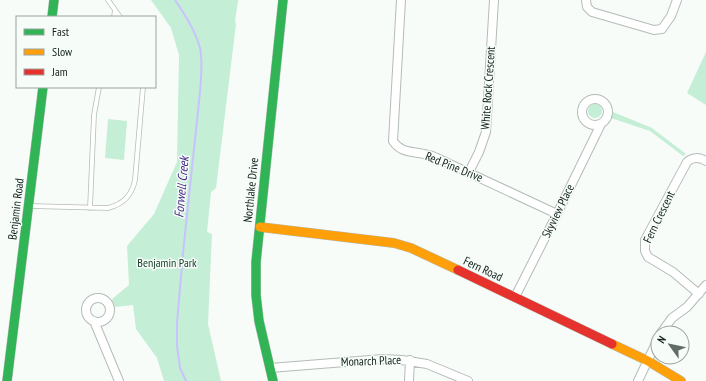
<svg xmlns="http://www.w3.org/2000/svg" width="706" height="381" viewBox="0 0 706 381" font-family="'PT Sans Narrow',sans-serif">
<rect width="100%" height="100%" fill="#f7fcf9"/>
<!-- green -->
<path fill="#c4eed5" d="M151,0h88l-1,1 -3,20 1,3 -20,164 -5,4 -4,40 5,2 -4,90 13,57h-57l-7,-23 -21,-29 -3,-24 -18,2 -3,-8 17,-14 -2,-39 27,-32 23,-52 2,-107 -8,-27z
M706,52v53l-19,-12z
M588 111a7 7 0 1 1 14 0a7 7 0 1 1-14 0Z
M613,112l39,16 34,26 -3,2 -33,-25 -39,-13z
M108,119l19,2 -3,39 -19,-2z"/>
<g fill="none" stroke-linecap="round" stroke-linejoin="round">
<!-- stream -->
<path stroke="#cac2fc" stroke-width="2" d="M175,0c10,15 20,30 25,48 3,14 1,30 0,44l-17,161 -6,70v23l3,22 6,13"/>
<defs>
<path id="lane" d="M108,0l12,17
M114,17l1,-7
M30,206l78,2c16,-4 24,-13 27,-28l8,-93
M90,208l4,-93 5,-28"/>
<path id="street" d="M401,0l-8,141c8,12 18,10 31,13 5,1 9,2 13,4l120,56
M586,0l1,7 5,5 62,18 8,-1 9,-13 6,-16
M582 112a13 13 0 1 1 26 0a13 13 0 1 1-26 0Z
M469,172l10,-20 7,-20 8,-132
M699,294l-26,-22 -25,-15 -3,-6v-11l42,-78c5,-5 12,-5 19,-1
M515,297l42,-83 44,-90
M86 310a12 12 0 1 1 24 0a12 12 0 1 1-24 0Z
M94,321l25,60
M661,333l11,-15 15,-11 19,-22
M270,368l113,-9 19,1 25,4 41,17
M409,381l1,-21
M638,381l20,-42"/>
<path id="fast" d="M52,17l2,-17
M7,381l36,-294
M273,381l-14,-60 -3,-26v-33l27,-262"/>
<path id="slow" d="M260,227l134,16 17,5 47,22
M612,344l36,17 33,20"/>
<path id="jam" d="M458,270l154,74"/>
</defs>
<!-- lane casing -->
<use href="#lane" stroke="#b4bcb7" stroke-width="5.5"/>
<!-- street casing -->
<use href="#street" stroke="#b4bcb7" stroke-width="10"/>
<!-- fast casing -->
<use href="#fast" stroke="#b4bcb7" stroke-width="10"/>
<!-- slow casing -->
<use href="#slow" stroke="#b4bcb7" stroke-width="10"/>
<!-- jam casing -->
<use href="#jam" stroke="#b4bcb7" stroke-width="10"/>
<!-- lane -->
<use href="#lane" stroke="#fefffe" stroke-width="4"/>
<!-- street -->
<use href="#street" stroke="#fefffe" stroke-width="8"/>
<!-- fast -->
<use href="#fast" stroke="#30b455" stroke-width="9"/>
<!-- slow -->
<use href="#slow" stroke="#ff9f0a" stroke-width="9"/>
<!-- jam -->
<use href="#jam" stroke="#e5322d" stroke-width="9"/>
</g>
<g text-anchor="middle" stroke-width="3" stroke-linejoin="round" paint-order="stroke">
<!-- street labels -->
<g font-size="12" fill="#121f18" stroke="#f6fdf9">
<text transform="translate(488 88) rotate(-86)" y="4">White Rock Crescent</text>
<text transform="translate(454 167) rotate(22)" y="4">Red Pine Drive</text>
<text transform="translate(251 190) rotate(-84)" y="4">Northlake Drive</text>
<text transform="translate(16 209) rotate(-83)" y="4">Benjamin Road</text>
<text transform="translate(558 211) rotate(-64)" y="4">Skyview Place</text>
<text transform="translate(659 217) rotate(-64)" y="4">Fern Crescent</text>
<text transform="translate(483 269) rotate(25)" y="4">Fern Road</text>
<text transform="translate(371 361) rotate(-2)" y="4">Monarch Place</text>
</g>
<!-- park labels -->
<g font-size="12" fill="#123c27" stroke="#f6fdf9">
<text x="167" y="267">Benjamin Park</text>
</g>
<!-- water labels -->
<g font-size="13" font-style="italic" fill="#452888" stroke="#f6fdf9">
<text transform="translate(181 187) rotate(-85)" y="5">Forwell Creek</text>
</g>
</g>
<!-- legend -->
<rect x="16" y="16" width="140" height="72" fill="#f6fdf9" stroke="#9ba49f"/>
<rect x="24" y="29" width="20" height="6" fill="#30b455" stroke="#9ba49f"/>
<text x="52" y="36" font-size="12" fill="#121f18">Fast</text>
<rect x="24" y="49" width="20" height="6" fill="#ff9f0a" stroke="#9ba49f"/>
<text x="52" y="56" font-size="12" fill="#121f18">Slow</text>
<rect x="24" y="69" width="20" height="6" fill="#e5322d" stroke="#9ba49f"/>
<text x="52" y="76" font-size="12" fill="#121f18">Jam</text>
<!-- north arrow -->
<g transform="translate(670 345) rotate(303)"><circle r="19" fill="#f6fdf9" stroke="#9ba49f"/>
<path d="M0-3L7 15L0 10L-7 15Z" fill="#626c67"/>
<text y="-6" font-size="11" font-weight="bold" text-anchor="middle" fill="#121f18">N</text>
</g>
</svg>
